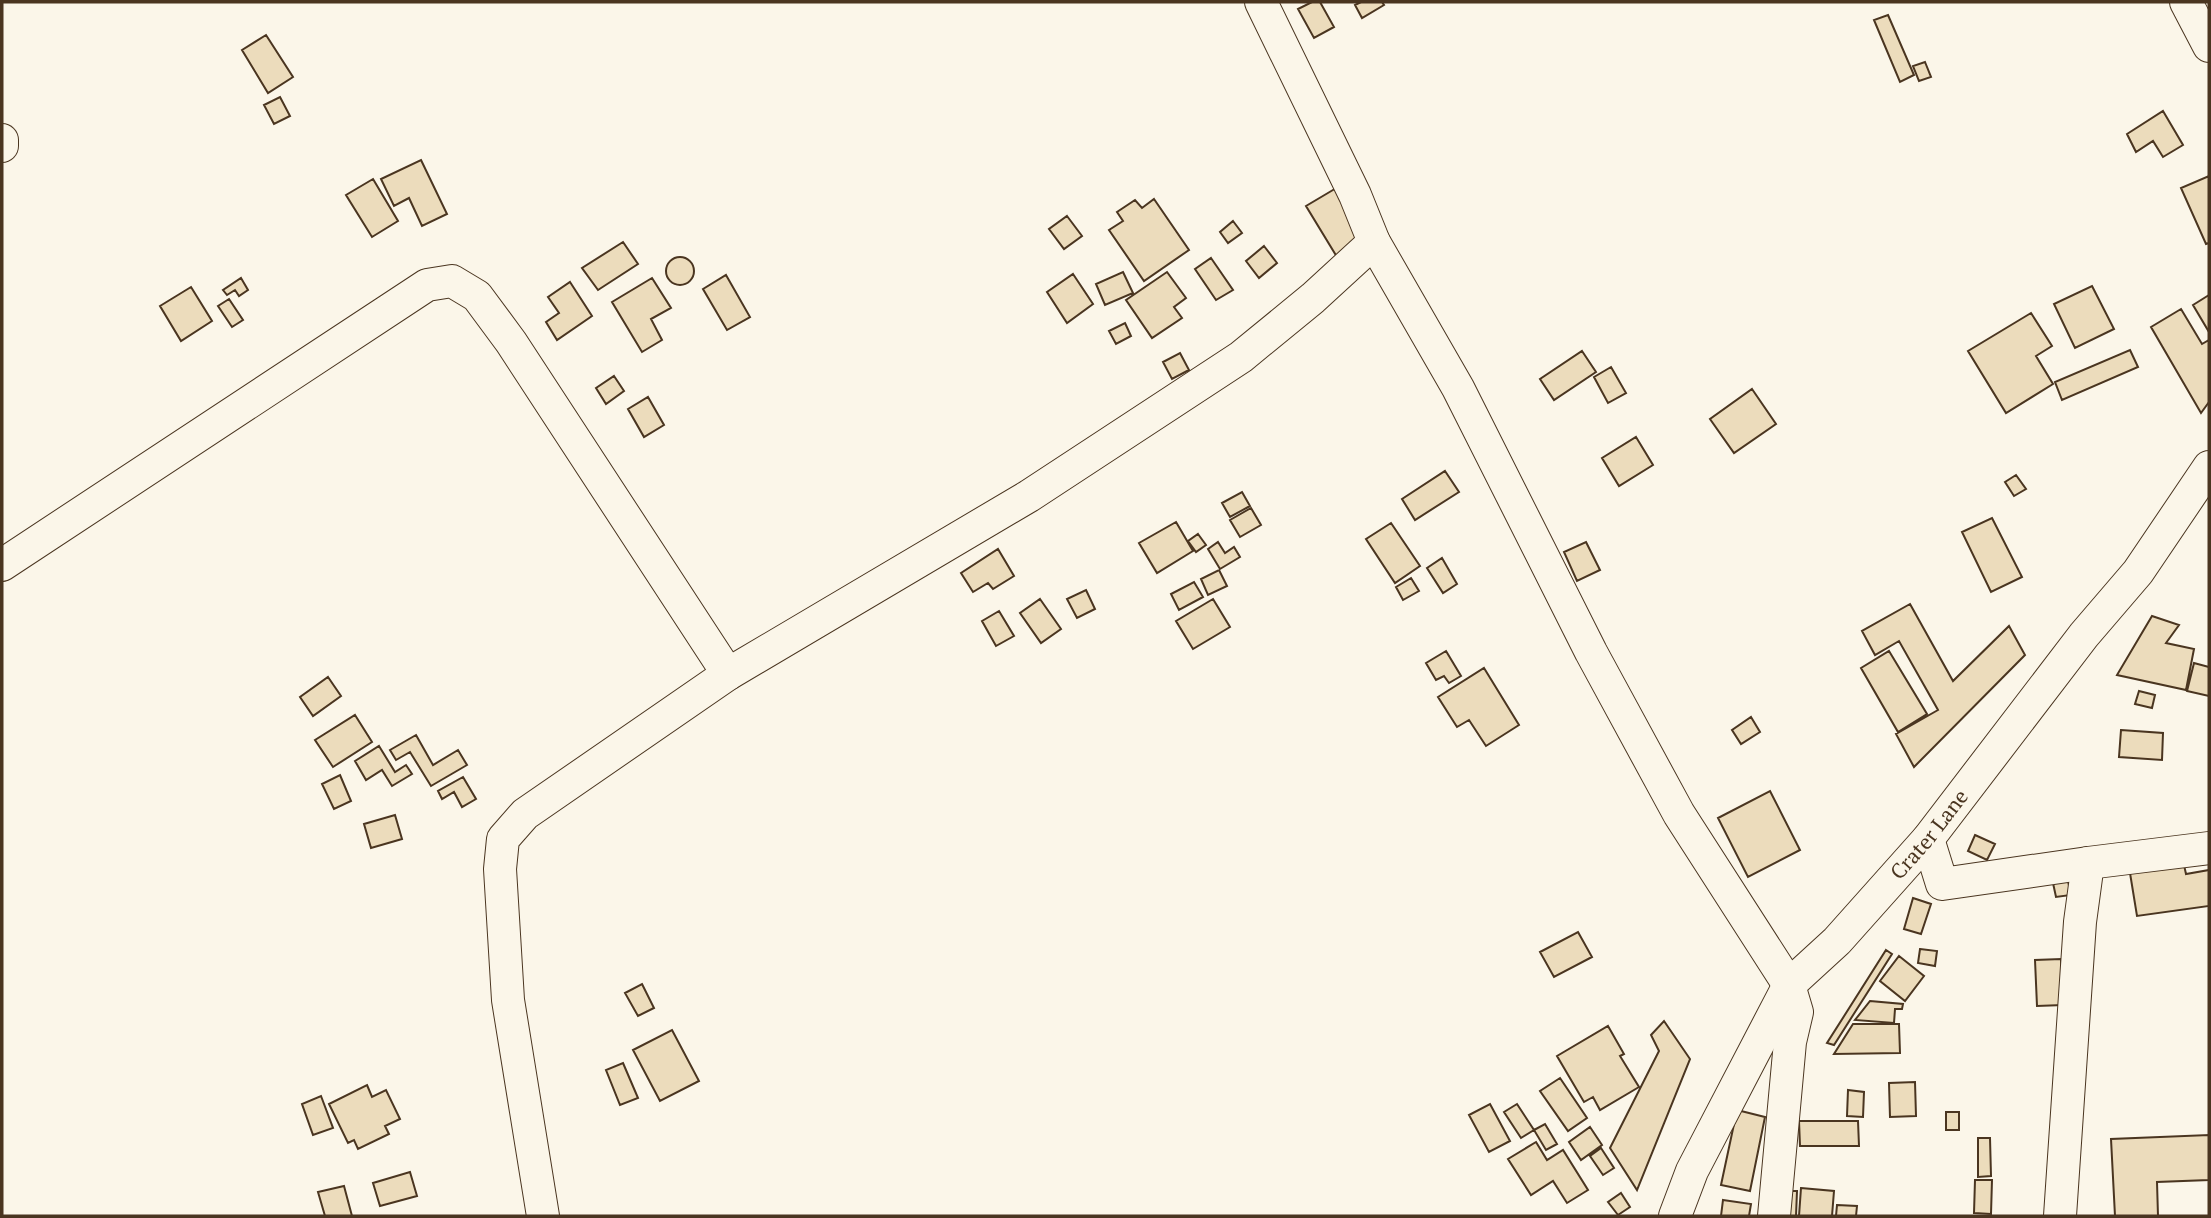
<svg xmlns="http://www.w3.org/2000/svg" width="2211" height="1218" viewBox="0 0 2211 1218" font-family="'PT Serif',serif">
<rect width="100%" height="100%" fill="#fbf6e9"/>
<!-- building -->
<path fill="#ecdcbc" stroke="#4a3520" stroke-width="2" d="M1312,2h8l14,25 -20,11 -16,-29z
M1361,2h21l2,3 -22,13 -7,-13z
M1888,15l26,60 -14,7 -26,-62z
M266,35l27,42 -25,16 -26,-43z
M1925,62l6,15 -12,4 -6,-15z
M280,97l10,19 -16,8 -10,-19z
M2163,111l20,34 -20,12 -10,-16 -17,11 -9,-18z
M421,160l26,54 -25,12 -13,-28 -15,8 -13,-27z
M2209,176v67l-3,1 -25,-56z
M373,179l25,42 -26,16 -26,-42z
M1338,187l31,51 -32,19 -31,-51z
M1154,199l35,51 -45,31 -35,-51 14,-9 -6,-9 18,-12 7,8z
M1067,216l15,20 -18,13 -15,-20z
M1233,221l9,12 -14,10 -8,-11z
M623,242l15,22 -40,26 -16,-22z
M1264,246l13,17 -18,15 -13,-17z
M666 271a14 14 0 1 1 28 0a14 14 0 1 1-28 0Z
M1211,258l22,32 -17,10 -21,-31z
M1123,272l10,21 -28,12 -9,-21z
M1167,272l19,26 -12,9 8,11 -30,20 -26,-38z
M1073,274l20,30 -26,19 -20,-31z
M726,275l24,42 -23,13 -24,-41z
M241,278l7,12 -9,6 -4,-6 -8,5 -4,-5z
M652,278l19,30 -20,11 11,21 -20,12 -30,-50z
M570,282l22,34 -35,24 -11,-18 13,-9 -11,-16z
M2092,286l22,43 -39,19 -21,-44z
M191,287l21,34 -31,20 -21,-35z
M2209,295v37l-16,-27z
M229,299l14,21 -11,7 -14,-21z
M2181,309l21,35 7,-4v62l-8,11 -50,-86z
M2031,313l21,33 -16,10 17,28 -47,29 -38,-62z
M1125,323l6,13 -15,8 -7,-13z
M2130,350l8,17 -76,33 -7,-18z
M1582,351l14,21 -42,28 -14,-21z
M1180,353l9,17 -17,9 -9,-17z
M1611,367l15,26 -18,10 -14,-26z
M614,376l10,15 -18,13 -10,-16z
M1752,389l24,35 -42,29 -24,-34z
M648,397l16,28 -20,12 -16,-28z
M1636,437l17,28 -34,21 -17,-28z
M1445,471l14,21 -44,28 -13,-21z
M2016,475l10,14 -12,7 -9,-14z
M1242,492l8,14 -20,11 -8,-14z
M1251,508l10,17 -21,12 -10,-17z
M1992,518l30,59 -31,15 -29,-60z
M1176,522l17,29 -36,22 -18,-30z
M1391,523l29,43 -25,17 -29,-44z
M1198,534l8,11 -10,7 -8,-11z
M1218,542l7,11 9,-6 6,10 -20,12 -12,-20z
M1586,542l14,28 -23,11 -13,-29z
M998,549l16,27 -21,13 -5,-6 -15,9 -12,-19z
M1442,558l15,26 -14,9 -16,-25z
M1219,570l8,16 -19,9 -7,-16z
M1411,578l8,13 -16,9 -7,-13z
M1194,582l9,15 -24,13 -8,-16z
M1086,590l9,19 -18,9 -10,-19z
M1040,599l21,30 -20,14 -21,-30z
M1213,599l17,28 -37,22 -17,-28z
M1910,604l43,77 56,-55 16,29 -111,112 -18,-33 42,-24 -39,-69 -24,14 -13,-24z
M999,611l15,25 -18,10 -14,-25z
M2152,616l27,9 -13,18 28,6 -8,41 -69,-15z
M1446,651l15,25 -12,7 -5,-7 -8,4 -10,-17z
M1889,651l38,63 -29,18 -37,-64z
M2194,663l15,4v29l-22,-5z
M1484,668l35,57 -33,21 -17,-26 -12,7 -19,-30z
M328,677l13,19 -28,20 -13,-19z
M2139,691l16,4 -3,13 -17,-4z
M355,715l17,27 -39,25 -18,-27z
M1751,717l9,15 -19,12 -9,-14z
M2121,730l42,3 -1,27 -43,-3z
M416,735l17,30 25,-15 9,15 -36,21 -21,-34 -14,8 -6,-10z
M379,746l16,26 11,-7 6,9 -20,12 -10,-16 -16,10 -11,-19z
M340,775l11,26 -17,8 -12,-25z
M463,777l13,22 -14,8 -8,-15 -12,7 -4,-8z
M1770,791l30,59 -52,27 -30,-59z
M395,815l7,24 -31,9 -7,-24z
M1975,835l20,9 -8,16 -19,-9z
M2184,865l2,9 23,-4v36l-72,10 -7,-43z
M2068,881l3,14 -15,2 -3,-14z
M1913,898l18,6 -10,30 -17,-5z
M1578,932l14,25 -38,20 -14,-25z
M1920,949l17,2 -2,15 -17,-3z
M1886,950l6,4 -58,91 -7,-2z
M1899,956l25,20 -19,25 -25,-20z
M2061,959l2,46 -26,1 -2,-46z
M642,984l12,24 -16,8 -13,-23z
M1870,1001l33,3 -1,5h-7l-1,14 -39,-3z
M1664,1021l26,38 -53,131 -27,-42 49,-97 -8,-16z
M1853,1024h46l1,29 -66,1z
M1608,1026l16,28 -4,2 19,31 -39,23 -7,-13 -9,5 -27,-46z
M672,1030l27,51 -39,20 -27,-51z
M623,1063l15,35 -18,7 -14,-35z
M1560,1078l27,40 -19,13 -28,-40z
M1915,1082l1,34 -26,1 -1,-34z
M367,1085l5,12 14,-7 14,29 -15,7 4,8 -31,15 -4,-9 -6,3 -19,-39z
M1848,1090l16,2 -1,25 -16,-1z
M321,1096l12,32 -20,7 -11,-31z
M1490,1104l20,37 -21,11 -20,-37z
M1517,1104l17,26 -13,8 -17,-26z
M1737,1110l28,7 -15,74 -29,-6z
M1946,1112h13v18h-13z
M1799,1121h59l1,25h-59z
M1545,1124l12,20 -11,6 -12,-20z
M1590,1127l12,18 -21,15 -12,-18z
M2209,1135v45l-52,2 1,34h-43l-4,-77z
M1978,1138h12l1,38 -13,1z
M1536,1142l11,18 16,-10 25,40 -21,13 -14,-22 -22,14 -23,-36z
M1601,1148l13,20 -11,7 -13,-19z
M410,1172l7,24 -37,10 -7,-23z
M1975,1180h17l-1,34 -17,-1z
M344,1186l8,30h-27l-7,-24z
M1801,1188l33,3 -2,25h-33z
M1788,1191h9l-1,25h-9z
M1621,1193l9,14 -12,8 -10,-13z
M1723,1200l28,4 -2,12h-28z
M1837,1205l20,1 -1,10h-20z"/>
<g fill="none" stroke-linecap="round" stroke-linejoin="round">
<defs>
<g id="minor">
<path d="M1261,2l94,193 19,47 84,146 133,264 88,162 110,171 8,27 -7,30 -16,174"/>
<path d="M2186,2l23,44"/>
<path d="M2,140v6"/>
<path d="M2,565l425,-280 25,-4 25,15 34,46 217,332"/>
<path d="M1928,839l14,45 146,-21"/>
<path d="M543,1216l-35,-216 -8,-131 3,-30 22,-25 203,-140 301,-178 212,-139 72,-59 61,-56"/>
<path id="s1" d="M1675,1216l17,-45 97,-186 48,-44 91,-102 156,-204 54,-63 71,-105"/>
<path d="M2060,1216l20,-294 8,-59 121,-15"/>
</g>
</defs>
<!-- minor casing -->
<use href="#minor" stroke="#4a3520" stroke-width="34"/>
<!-- minor -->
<use href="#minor" stroke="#fbf6e9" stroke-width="32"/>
</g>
<g text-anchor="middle" stroke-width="5" stroke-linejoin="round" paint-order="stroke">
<!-- street labels -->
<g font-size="21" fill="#4a3520" stroke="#fbf6e9">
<text dy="7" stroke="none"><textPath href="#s1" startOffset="464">Crater Lane</textPath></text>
</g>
</g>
<!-- border -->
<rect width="2211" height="1218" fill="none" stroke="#4a3520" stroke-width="7"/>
</svg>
